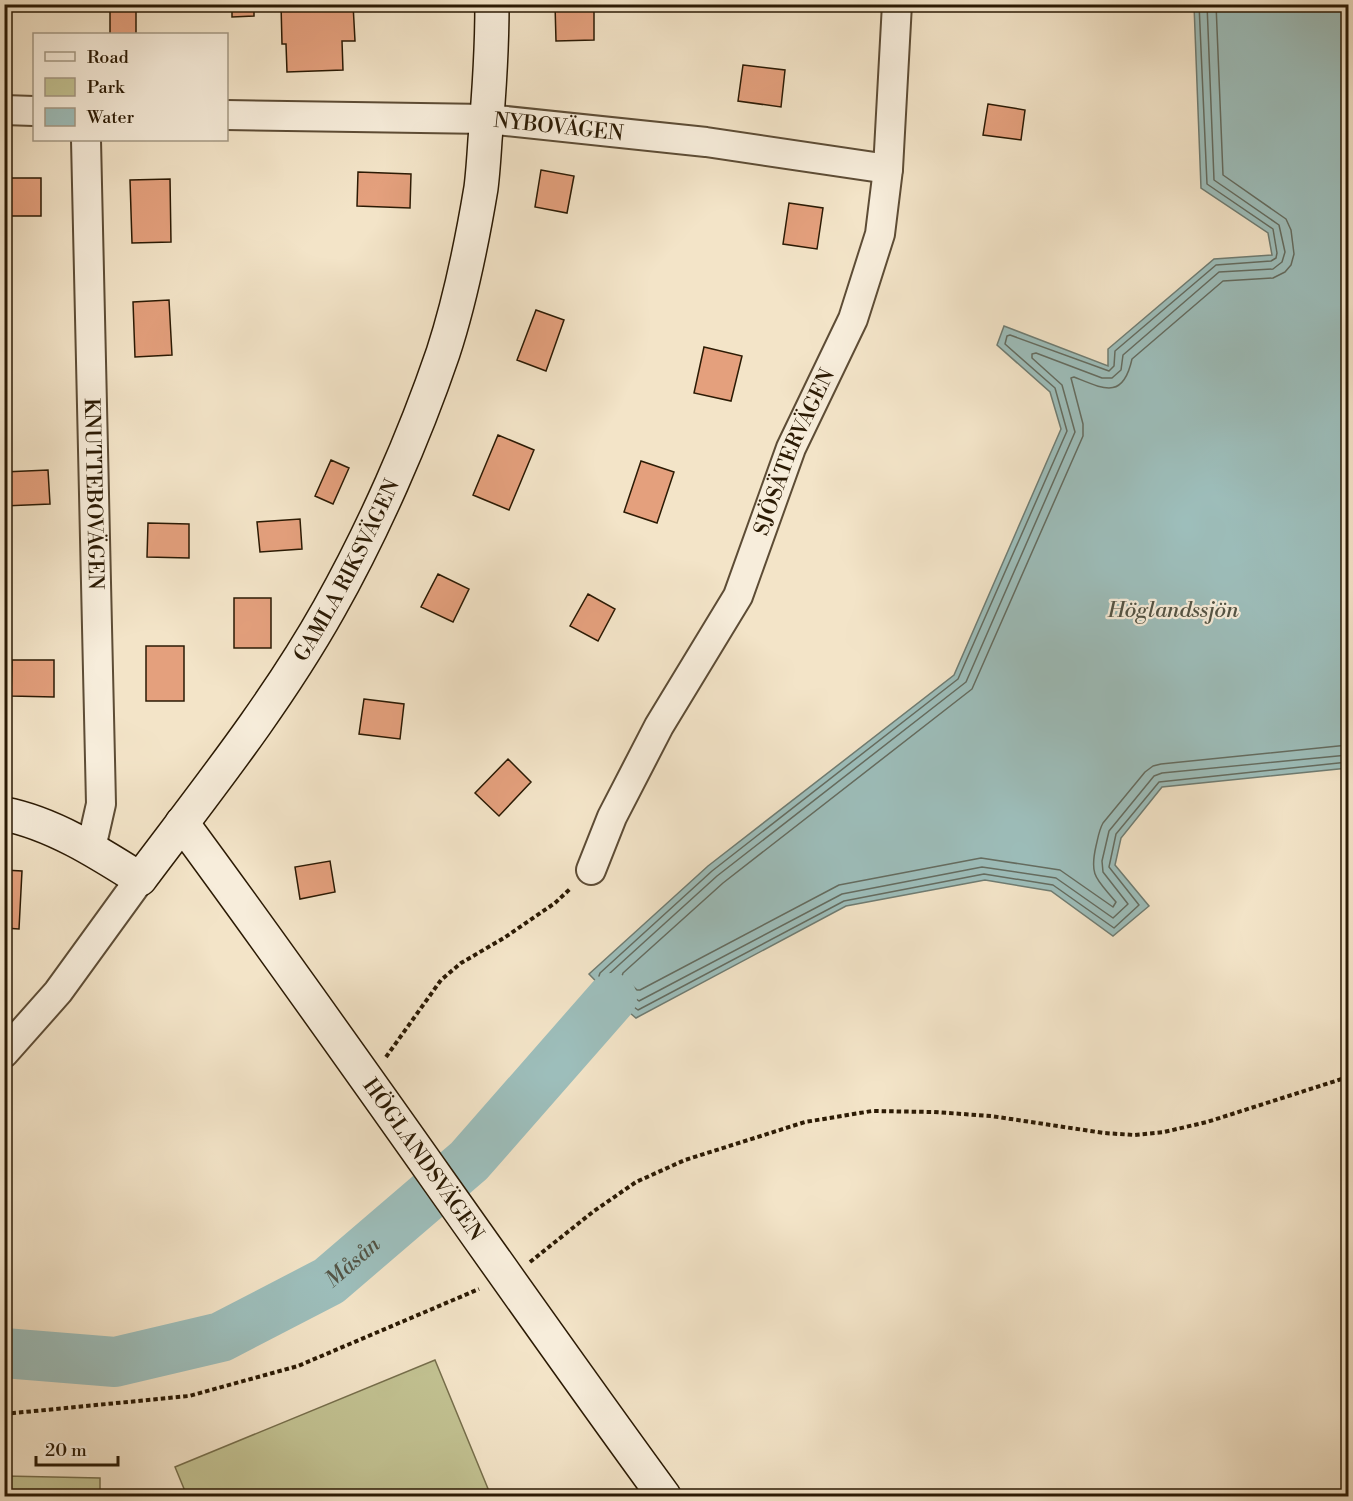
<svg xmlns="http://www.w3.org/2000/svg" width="1353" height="1501" viewBox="0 0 1353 1501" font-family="'Libre Bodoni',serif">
<rect width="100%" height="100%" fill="#f3e4c8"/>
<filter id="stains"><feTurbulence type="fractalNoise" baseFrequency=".00333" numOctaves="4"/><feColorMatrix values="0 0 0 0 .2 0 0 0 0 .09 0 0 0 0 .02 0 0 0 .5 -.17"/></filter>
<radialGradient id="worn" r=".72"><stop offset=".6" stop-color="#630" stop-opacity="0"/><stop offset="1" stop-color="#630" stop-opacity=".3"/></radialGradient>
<!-- green -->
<path fill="#c2c292" stroke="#766e4b" stroke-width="1.5" d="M435,1360l56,136h-304l-12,-29z
M5,1476l95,2v18h-95z"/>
<!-- water -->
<path fill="#9dbebb" stroke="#6f7c72" stroke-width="1.5" d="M1194,5h154v763l-186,19 -41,51 -6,27 34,41 -36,30 -62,-45 -66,-11 -139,26 -210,112 -24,-20 -23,-24 119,-108 246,-191 107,-246 -11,-37 -53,-47 7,-19 104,40v-17l106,-90 58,-4 -4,-22 -67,-45z"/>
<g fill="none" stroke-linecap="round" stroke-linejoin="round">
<!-- shore -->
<path stroke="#646c60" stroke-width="1.5" d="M1199,4l8,180 66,45 4,24 -1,5 -5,3 -55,4 -101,86 -1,15 -5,5 -99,-36 -3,1 -2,8 50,44 12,43 -109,248 -246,192 -112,102 -1,3 17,18 22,16 206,-109 140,-27 69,11 61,43 25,-23 -30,-38 7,-33 43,-52 189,-20
M1207,4l7,176 65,45 6,27 -3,10 -9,7 -54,3 -96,83 -2,15 -9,8h-10l-66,-25 -4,1v4l30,27 13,47 -109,250 -249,194 -107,97 -1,3 12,12 18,13 203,-107 140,-27 74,11 57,40 15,-14 -25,-32 -1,-11 7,-30 45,-55 8,-3 186,-18
M1216,4l7,171 63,44 5,11 3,24 -3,11 -6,7 -12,6 -50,3 -91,78c-9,41 -28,30 -58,18l-3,1 12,46v12l-111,253 -249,194 -100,90 -1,3 15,14h3l199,-105 142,-27 79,12 53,37 3,-5c-19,-23 -27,-25 -20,-56 2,-8 3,-16 7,-23l42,-51 8,-6 8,-2 187,-19"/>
<!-- river -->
<path stroke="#9dbebb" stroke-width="50" id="s1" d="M4,1353l111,9 106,-25 108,-56 140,-120 143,-163"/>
</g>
<!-- building -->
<path fill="#e4a07d" stroke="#2b1a04" stroke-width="1.5" d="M232,4h22v12l-22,1z
M281,4h72l2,37h-13l1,29 -56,2 -1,-28h-4z
M555,4h39v36l-38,1z
M136,8v26h-26v-25z
M743,65l42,5 -4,37 -43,-6z
M988,104l37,6 -4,30 -38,-5z
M541,170l33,6 -7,37 -32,-6z
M358,172l53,2 -1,34 -53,-2z
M4,178h37v38h-37z
M170,179l1,63 -39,1 -2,-63z
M789,203l34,5 -6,41 -34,-5z
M169,300l3,55 -37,2 -2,-55z
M536,310l28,10 -18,51 -29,-11z
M704,347l38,9 -11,45 -37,-8z
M498,435l36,15 -25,60 -36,-15z
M331,460l18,8 -16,36 -18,-8z
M641,461l33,11 -17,51 -33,-11z
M48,470l2,34 -46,2v-34z
M300,519l2,30 -42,3 -3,-30z
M148,523l41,1v34l-42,-1z
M438,574l31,15 -16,33 -32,-15z
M588,594l27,15 -17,32 -28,-15z
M234,598h37v50h-37z
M146,646h38v55h-38z
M12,660h42v37l-43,-1z
M364,699l40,5 -4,35 -41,-5z
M508,759l23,23 -32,34 -24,-23z
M330,861l5,31 -35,7 -5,-32z
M4,870l18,1 -3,58 -15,-1z"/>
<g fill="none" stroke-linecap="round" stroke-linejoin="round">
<defs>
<g id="street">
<path d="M4,110l30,1"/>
<path id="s2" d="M226,115l261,4 219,23 182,27"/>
<path id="s3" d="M86,140l15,664 -10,44"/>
<path id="s4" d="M591,870l21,-53 47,-91 79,-130 53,-148 62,-129 27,-85 8,-65 9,-165"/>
<path d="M4,1053l54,-61 82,-113"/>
</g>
<g id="secondary">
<path id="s5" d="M4,814c48,9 95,39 136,65 66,-88 135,-174 189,-270 44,-78 85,-171 114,-256 17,-52 29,-111 38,-165 2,-16 3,-32 4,-48 4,-45 7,-90 7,-136"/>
<path id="s6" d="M182,823c164,222 319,450 482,673"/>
</g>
</defs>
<!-- street casing -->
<use href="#street" stroke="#5d4c35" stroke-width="32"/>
<!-- secondary casing -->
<use href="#secondary" stroke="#2b1a04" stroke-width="36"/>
<!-- path -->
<path stroke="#2b1a04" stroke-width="4" stroke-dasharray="4.5 3" stroke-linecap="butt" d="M386,1057l55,-77 20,-17 43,-25 51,-35 16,-15
M530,1262l64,-51 42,-29 49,-22 120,-38 67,-11 62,1 57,4 113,17 30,2 30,-3 43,-10 141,-45
M4,1414l185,-18 109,-30 181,-77"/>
<!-- street -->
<use href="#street" stroke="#f7eddb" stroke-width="28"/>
<!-- secondary -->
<use href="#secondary" stroke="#f7eddb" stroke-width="33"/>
</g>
<g text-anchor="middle" stroke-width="4.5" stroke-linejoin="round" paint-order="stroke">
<!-- street labels -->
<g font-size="21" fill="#2b1a04" stroke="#f7eddb">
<text dy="7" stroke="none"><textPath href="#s2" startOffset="333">NYBOVÄGEN</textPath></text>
<text dy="7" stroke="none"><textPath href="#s4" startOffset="466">SJÖSÄTERVÄGEN</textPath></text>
<text dy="7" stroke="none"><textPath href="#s3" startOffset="354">KNUTTEBOVÄGEN</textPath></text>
<text dy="7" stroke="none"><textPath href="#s5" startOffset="524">GAMLA RIKSVÄGEN</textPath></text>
<text dy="7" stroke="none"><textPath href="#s6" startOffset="414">HÖGLANDSVÄGEN</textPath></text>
</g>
<!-- water labels -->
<g font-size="22" font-style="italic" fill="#535344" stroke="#f7eddb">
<text x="1173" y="617">Höglandssjön</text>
<text dy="8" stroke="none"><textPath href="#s1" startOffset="372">Måsån</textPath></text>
</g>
</g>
<!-- margin -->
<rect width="1353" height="1501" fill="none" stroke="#f3e4c8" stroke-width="24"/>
<rect x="6" y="6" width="1341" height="1489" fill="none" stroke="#2b1a04" stroke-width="3"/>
<rect x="12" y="12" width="1329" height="1477" fill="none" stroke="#2b1a04" stroke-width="1.5"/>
<!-- legend -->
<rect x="33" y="33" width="195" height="108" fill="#f7eddb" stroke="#a59985" stroke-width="1.5"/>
<rect x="45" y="52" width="30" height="9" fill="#f7eddb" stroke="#a59985" stroke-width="1.5"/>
<text x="87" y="63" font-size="18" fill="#2b1a04">Road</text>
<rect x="45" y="78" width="30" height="18" fill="#c2c292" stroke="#a59985" stroke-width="1.5"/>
<text x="87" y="93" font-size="18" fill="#2b1a04">Park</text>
<rect x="45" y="108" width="30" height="18" fill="#9dbebb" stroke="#a59985" stroke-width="1.5"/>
<text x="87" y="123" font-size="18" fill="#2b1a04">Water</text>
<!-- scale -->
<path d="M36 1456v9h82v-9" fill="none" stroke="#2b1a04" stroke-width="3"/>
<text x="45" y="1456" font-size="18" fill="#2b1a04" stroke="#f7eddb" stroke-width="4.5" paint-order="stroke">20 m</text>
<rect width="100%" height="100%" filter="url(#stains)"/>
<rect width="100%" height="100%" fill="url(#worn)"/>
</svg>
